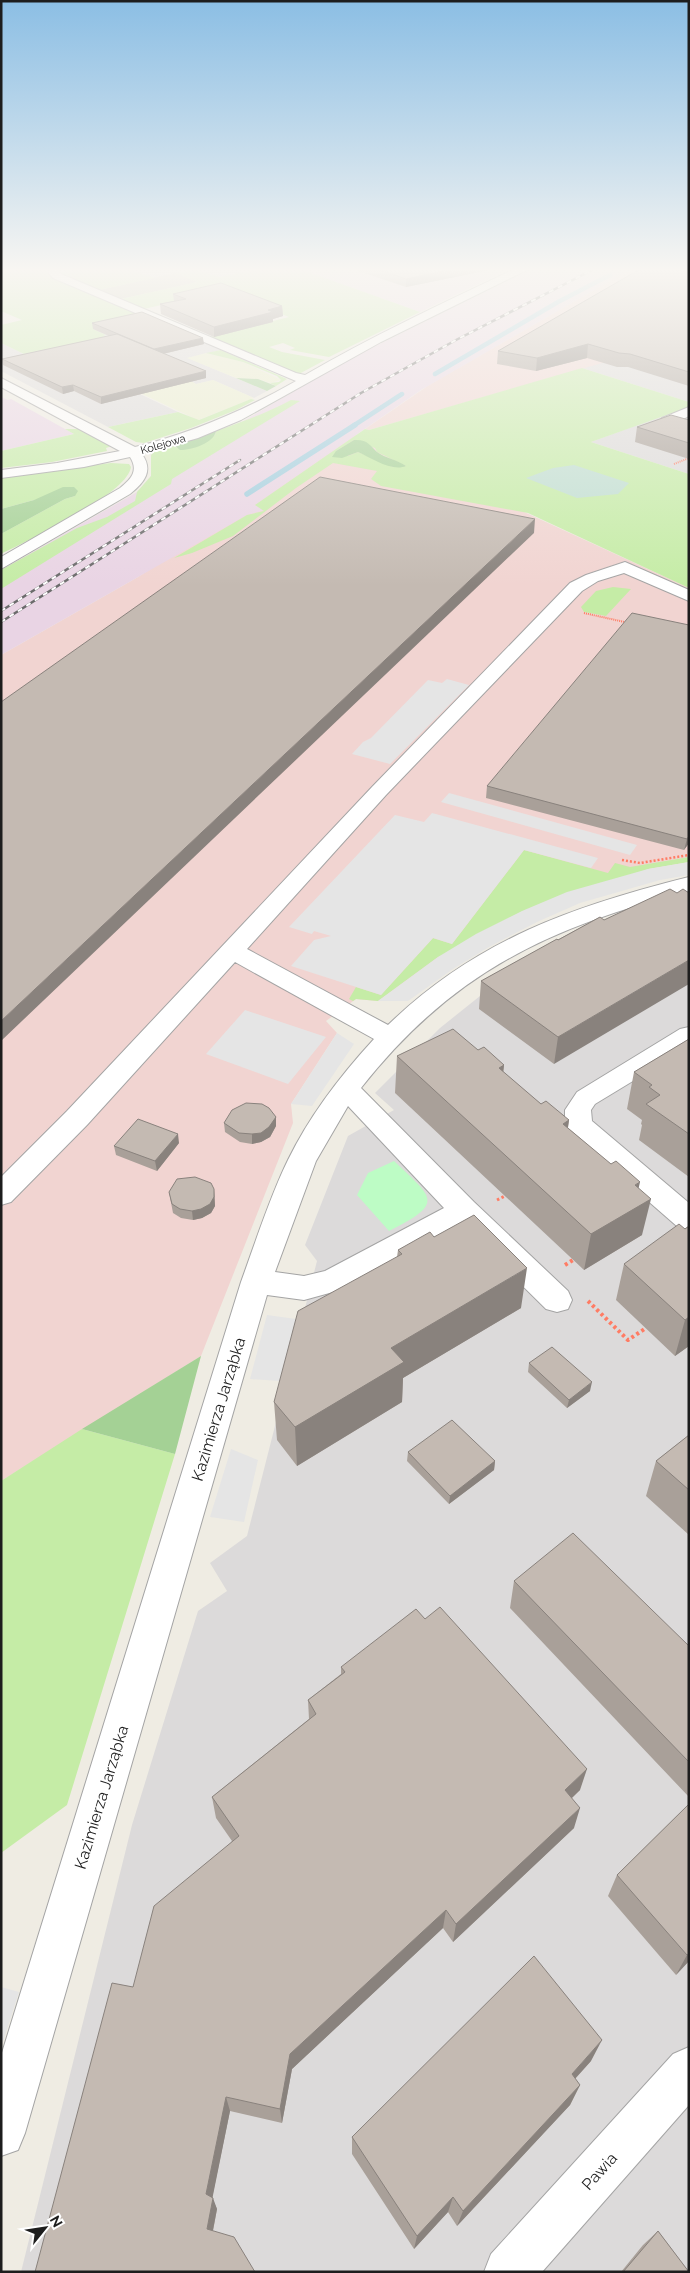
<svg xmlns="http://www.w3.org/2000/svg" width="690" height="2273" viewBox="0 0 690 2273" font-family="Raleway,sans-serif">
<rect width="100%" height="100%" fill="#efece3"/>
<!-- residential -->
<path fill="#dcdada" d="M127,268h133l-40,9 -26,-8 -39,9z
M156,322l65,28 -33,8 79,33 -13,7 -41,-18 -17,4 -11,-6 -73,3 66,31 -70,15 -107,-56v-28l23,11 78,-18 -10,-7z
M633,353l56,3v46l-107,-34z
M662,416l12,4 15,-4v58l-98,-32z
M689,899v1373h-668l111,-447 66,-214 29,-20 -17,-28 37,-27 70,-275 -12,-16 43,-109 46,-26 -19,-17 65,-65 50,-40z"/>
<!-- commercial -->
<path fill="#f1d4d1" d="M632,268h57v70l-320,92 -4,-1 64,-44z
M355,434l334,154v274l-41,7 -172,65 -98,67 -22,-2 -30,22 11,12 -46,71 2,19 -92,233 -200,125v-826l137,-78z"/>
<!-- industrial -->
<path fill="#e9d4e4" d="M297,268h214l-91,44z
M534,268h98l-211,122 -166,115 10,5 -18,5 -246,140v-85l136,-78 14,-16v-20l2,-5 87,-28 109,-64z
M1,397l7,3 3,-1 63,35 -73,17z"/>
<!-- construction -->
<path fill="#c3c4ae" d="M175,273l23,9 -77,17 -22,-9z"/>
<!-- farmland -->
<path fill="#ebefcd" d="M206,353l37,9 38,18 -11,3 -12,-4 -22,-1 -49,-20z
M186,378l10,6 17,-4 41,18 -56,22 -86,-40z"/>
<!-- grass -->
<path fill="#c5eca6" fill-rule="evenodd" d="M1,268h45l1,5 109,49 -63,7 13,6 -3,1 3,2 -82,16 -23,-11v-18l21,-5 -21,-9z
M66,268h61l28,10 -56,12 -36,-16 -1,-3z
M260,268h37l123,44 -91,45 -39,-7 5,-2 -12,-5 -14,4 13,5 43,8 -26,14 -90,-37 80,-20 -68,-26 -77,18 -23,-10 76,-17 -22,-9 19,-4 26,8z
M221,350l66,29 -11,7 -6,-3 9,-1 2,-2 -4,-4 -34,-14 -37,-9z
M582,368l107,34v5l-98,35 98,32v114l-161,-75 -147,-27 -10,-7 6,-8 -44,-8 -37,25 -63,48 -41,17 -18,5 73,-43 17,-4 -9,-6 110,-76 4,1zM354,440l21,8 2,4 29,14 -13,1 -35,-15 -10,4 -12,-5z
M251,399l4,1 -19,10 -45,18 -47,15 -8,-1 -28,-15 70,-15 21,8z
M291,400l9,1 -128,78 -1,5 -170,105v-19l76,-42 30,-11 28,-16 2,-9 14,-16v-20l2,-5 21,-6 3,3 38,-13 1,-4c26,-9 51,-18 75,-31z
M65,429h16l31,17 -6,2 1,3 -55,11 -51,6v-17l73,-17z
M111,463l18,1 2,3c-4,28 -103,73 -130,87v-20l64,-35 10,-3 -41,4 -33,9v-32z
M613,587l18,2 -25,27 -22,-4 -3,-5 15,-16z
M524,850l84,23 7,-10 15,4 59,-10v5l-41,7 -210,88 -60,44 -22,-2 -3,2 -4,-2 7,-12 25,8 52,-57 19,6z
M82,1429l93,25 -108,351 -66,48v-372z"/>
<!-- forest -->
<path fill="#a4d195" d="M236,378l22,1 18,7 -9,5z
M216,431c-2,12 -24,19 -36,19l-6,-5z
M354,440c13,-1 16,5 23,12 8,6 21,8 29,14 -14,6 -35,-8 -48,-14l-16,6 -10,-1 4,-6z
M63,487h11l4,4 -3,5 -10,3 -64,35v-25l33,-9z
M201,1356l-26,98 -93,-25z"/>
<!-- wetland -->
<path fill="#bfded1" d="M574,465l55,18 -11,11 -41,4 -51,-20 27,-10z"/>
<!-- park -->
<path fill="#bdfcc5" d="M394,1161c40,38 51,42 -5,70l-32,-36 11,-22z"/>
<!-- parking -->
<path fill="#e5e5e5" d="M447,679l22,6 -79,79 -38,-10 11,-12 8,-4 57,-58 14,3z
M449,793l188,52 -7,10 -189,-53z
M432,813l166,45 -7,10 -67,-18 -72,94 -19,-6 -52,57 -90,-29 23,-26 17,-4 -17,-5 -2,3 -23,-7 106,-112 29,7z
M689,862v13l-29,5 -80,23 -43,19 -48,25 -36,22 -45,32h-30l60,-44 38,-23 46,-23 45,-19 81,-23z
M245,1010l81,27 -38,47 -82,-30z
M337,1033l17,11 -42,62 -21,-2z
M267,1315l29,4 -16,62 -30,-2z
M231,1449l27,11 -14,62 -34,-5z
M1,1987l18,5 -18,56z"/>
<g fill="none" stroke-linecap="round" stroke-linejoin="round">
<!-- stream-far1 -->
<path stroke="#a1cedf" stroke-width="4.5" d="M435,374l123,-72 52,-27
M353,426l49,-32"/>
<!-- stream -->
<path stroke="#a1cedf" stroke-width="5.5" d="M247,494l108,-69"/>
<defs>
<path id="minor" d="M51,268h10l-2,4 2,2 235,99 9,2c69,-40 140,-73 212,-107h14l-150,74 -140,78 -43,18 -56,16c12,17 2,29 -12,40l-129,75v-12l119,-69c11,-9 19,-17 10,-31l-46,10 -83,11v-8l56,-7 63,-12 -119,-64v-9l134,69c57,-14 110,-37 161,-66l-243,-103 -5,-6z
M689,407v9l-12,6 12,3v9l-23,-7 -6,-6 2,-3z
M625,562l64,28v11l-65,-28 -26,8 -16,10 -196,204 -139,154 141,76c88,-85 185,-119 301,-148v14c-139,36 -237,81 -328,197l113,114 94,89 4,9 -4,9 -11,3 -11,-3 -85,-84 -117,64 -40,11 -37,-5 -242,838 -7,17 -17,6v-100l240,-774c15,-41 28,-83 47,-122 22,-45 52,-84 86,-121l-139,-77 -148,163 -76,77 -10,3v-28l66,-66 305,-324 198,-204 16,-8zM348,1106l96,102 -119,63 -21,5 -29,-4 41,-111z
M689,1027v20l-94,57 -4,6 1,11 97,82v28l-10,-3 -110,-96 -4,-7v-15l12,-18 103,-63z
M689,2047v58l-147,167h-58l7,-18 182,-200z"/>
</defs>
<!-- minor casing -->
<use href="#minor" stroke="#a4a4a4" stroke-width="2"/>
<!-- path-far3 -->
<path stroke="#ff7c64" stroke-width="2" stroke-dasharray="1 1" stroke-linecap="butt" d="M674,464l15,-6
M584,613l45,10"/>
<!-- path-far2 -->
<path stroke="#ff7c64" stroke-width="2.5" stroke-dasharray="2 2" stroke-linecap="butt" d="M622,860l18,3 49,-8"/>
<!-- path-far1 -->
<path stroke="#ff7c64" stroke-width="3" stroke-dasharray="2.5 2.5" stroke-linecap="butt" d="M497,1200l8,-4"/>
<!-- path -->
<path stroke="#ff7c64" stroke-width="4" stroke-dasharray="3 3" stroke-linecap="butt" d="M565,1265l8,-5
M588,1301l40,39 18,-12"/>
<!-- minor -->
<use href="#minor" fill="#fff" fill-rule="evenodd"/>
<defs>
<path id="rail" d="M1,611l239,-151
M1,622l360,-229 95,-53 140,-72"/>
</defs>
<!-- rail casing -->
<use href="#rail" stroke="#6b6b6b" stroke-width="2.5"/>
<!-- rail -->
<use href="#rail" stroke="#fff" stroke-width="2" stroke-dasharray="5" stroke-linecap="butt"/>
</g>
<!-- wall -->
<path fill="#a9a099" d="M349,268h150l-93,19z
M678,270l11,3v113l-61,-19h-11l-30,-9 -51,13 -39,-7 1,-13z
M173,294l109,12 1,10 -10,3v3l-59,15 -53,-23 -1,-10 14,-3z
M92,323l112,21 -41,10 43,17v7l-105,26 -27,-13 -11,3 -60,-29 -1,-6 107,-23 -16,-7z
M689,418v41l-54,-17 2,-15 51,-7z
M689,625v218l-5,7 -198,-52 1,-12z
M600,917l-46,147 -75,-55 2,-28z
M689,1039v138l-50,-37 3,-15 -1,-1 1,-4 -15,-11 7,-37z
M478,1050l26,15 -1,7 38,32 28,16 -1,8 71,61 3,46 -58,35 -189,-177 2,-37z
M276,1117v9l-6,11 -9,5 -9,2 -12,-2 -15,-10 -1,-9z
M179,1143l-22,28 -41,-16 -2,-9z
M214,1189l1,17 -4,7 -9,5 -9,2 -12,-2 -8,-5 -4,-21z
M689,1226v120l-14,10 -59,-56 8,-36z
M434,1237l87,71 -118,70 -1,24 -105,64 -20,-26 -3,-38 123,-145 1,-7z
M529,1363l61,28 -23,17 -39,-36z
M689,1435v100l-43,-39 10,-35z
M408,1452l87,9 -1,9 -45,34 -42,-43z
M514,1581l175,65v151l-179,-189z
M341,1667l239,123 -8,8 2,30 -121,114 -10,-14 -151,141 -10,54 -52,-12 -18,87 5,11 -4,22 -178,41 98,-285 99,-146 -16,-23 -4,-21 97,-78 -1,-19 33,-26z
M689,1804v157l-13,14 -68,-79 9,-21z
M591,2061l-16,18 5,6 -10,20 -113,121 -9,-14 -34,37 -62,-95v-17z
M658,2231l31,41h-68l22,-27z"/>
<!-- shaded-wall -->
<path fill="#89827d" d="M457,268h42l-93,19v-8z
M282,306l1,10 -10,3v3l-59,15v-10z
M203,338l1,6 -50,12v-7z
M588,344l-1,14 -51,13 1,-13z
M206,371v7l-105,26v-7z
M73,385l1,6 -11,3 -1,-7z
M535,519l-1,14 -533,508v-20z
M689,836v7l-5,7 3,-11z
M689,960v24l-135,80 4,-27z
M504,1065l-4,37 -1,-34z
M276,1117v9l-6,11 -9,5 -9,2v-10z
M569,1120l-6,37v-33z
M178,1134l1,9 -22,28 -2,-10z
M640,1182l-6,26 17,-9 -9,36 -58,35 7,-36 44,-49z
M214,1189l1,17 -4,7 -9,5 -9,2 -1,-9z
M527,1268l-6,40 -118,70 -1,24 -105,64 -2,-39 96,-79z
M689,1317v29l-14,10 10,-36z
M592,1382l-2,9 -23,17 2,-8z
M495,1461l-1,9 -45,34 1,-8z
M587,1769l-7,21 -22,21 7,-21z
M580,1808l-6,20 -121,114 3,-18z
M446,1910l-3,18 -151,141 -10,54 -2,-14 10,-55z
M689,1954v7l-13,14 11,-20z
M602,2040l-11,21 -29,32 10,-19z
M580,2085l-10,20 -113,121 6,-15z
M226,2097l4,14 -19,94 -5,-11z
M453,2197l-5,15 -34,37 3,-13z
M213,2198l4,11 -6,31 -4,-11z"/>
<!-- building -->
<path fill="#c4bab2" stroke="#89827d" d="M375,268h82l-51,11z
M642,268h35v2l12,3v99l-59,-18 -11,-1 -31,-9 -51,14 -39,-7z
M221,283l61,23 -14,4 5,2 -59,15 -54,-23 26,-5 -13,-5z
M142,312l61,26 -49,11 -62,-26z
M117,334l89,37 -105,26 -28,-12 -11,2 -60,-28z
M671,415l18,5v23l-52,-16z
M320,477l215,42 -534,502v-319z
M632,613l57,12v211l-2,3 -200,-53z
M670,889l7,4 6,-4 6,4v67l-131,77 -77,-56 76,-42 1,1 42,-23 4,3z
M453,1029l25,21 6,-3 20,18 -5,3 42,36 5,-3 23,19 -6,4 48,40 5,-3 24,21 -5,3 16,14 -60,35 -194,-178z
M689,1039v95l-43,-30 14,-9 -11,-8 3,-2 -18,-13z
M246,1103l16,1 7,4 7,9 -7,10 -8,6 -9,1 -13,-1 -15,-10 8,-13z
M138,1119l40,15 -23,27 -41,-15z
M195,1177l16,6 3,6v8l-4,7 -9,5 -9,2 -12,-2 -8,-5 -3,-12 8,-13z
M474,1215l53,53 -136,80 13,14 -109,65 -21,-25 24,-91 104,-57 -4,-4 32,-18 4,5z
M679,1224l6,5 4,-3v91l-4,3 -61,-56z
M552,1347l40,35 -23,18 -40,-37z
M452,1420l43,41 -45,35 -42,-44z
M689,1435v55l-33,-29z
M573,1533l116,113v116l-175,-181z
M440,1607l147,162 -22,21 15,18 -124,116 -10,-14 -156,144 -10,55 -54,-12 -20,97 7,4 -6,31 27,8 21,35h-220l77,-289 21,4 21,-81 85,-70 -27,-39 104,-83 -8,-14 37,-28 -4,-5 75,-58 9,10z
M689,1804v150l-2,1 -70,-80z
M534,1956l68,84 -30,34 8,11 -117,126 -10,-14 -36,39 -65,-99z
M658,2231l31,41h-66z"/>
<!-- sky -->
<linearGradient id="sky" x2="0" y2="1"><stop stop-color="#8bbee4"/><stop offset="0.46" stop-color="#f8f6f2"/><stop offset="1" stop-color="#f8f6f2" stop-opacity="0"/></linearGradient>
<rect width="690" height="586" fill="url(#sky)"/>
<g text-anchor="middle" stroke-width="4" stroke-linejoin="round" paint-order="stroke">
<!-- far-street labels -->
<g font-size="11" fill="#1d1d1d" stroke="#fff">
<text transform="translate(163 444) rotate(-16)" y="4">Kolejowa</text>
</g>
<!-- near-street labels -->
<g font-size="16" fill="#1d1d1d" stroke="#fff">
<text transform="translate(218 1409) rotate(-73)" y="6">Kazimierza Jarząbka</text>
<text transform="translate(101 1797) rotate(-73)" y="6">Kazimierza Jarząbka</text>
<text transform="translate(599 2171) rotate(-48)" y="6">Pawia</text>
</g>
</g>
<!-- border -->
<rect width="690" height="2273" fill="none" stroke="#1d1d1d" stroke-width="5"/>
<!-- north arrow -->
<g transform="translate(45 2228) rotate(60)" stroke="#ffffff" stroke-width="4" paint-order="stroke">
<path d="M0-4L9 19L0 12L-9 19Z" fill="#1d1d1d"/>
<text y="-8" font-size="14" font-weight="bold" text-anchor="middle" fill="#1d1d1d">N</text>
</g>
</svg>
